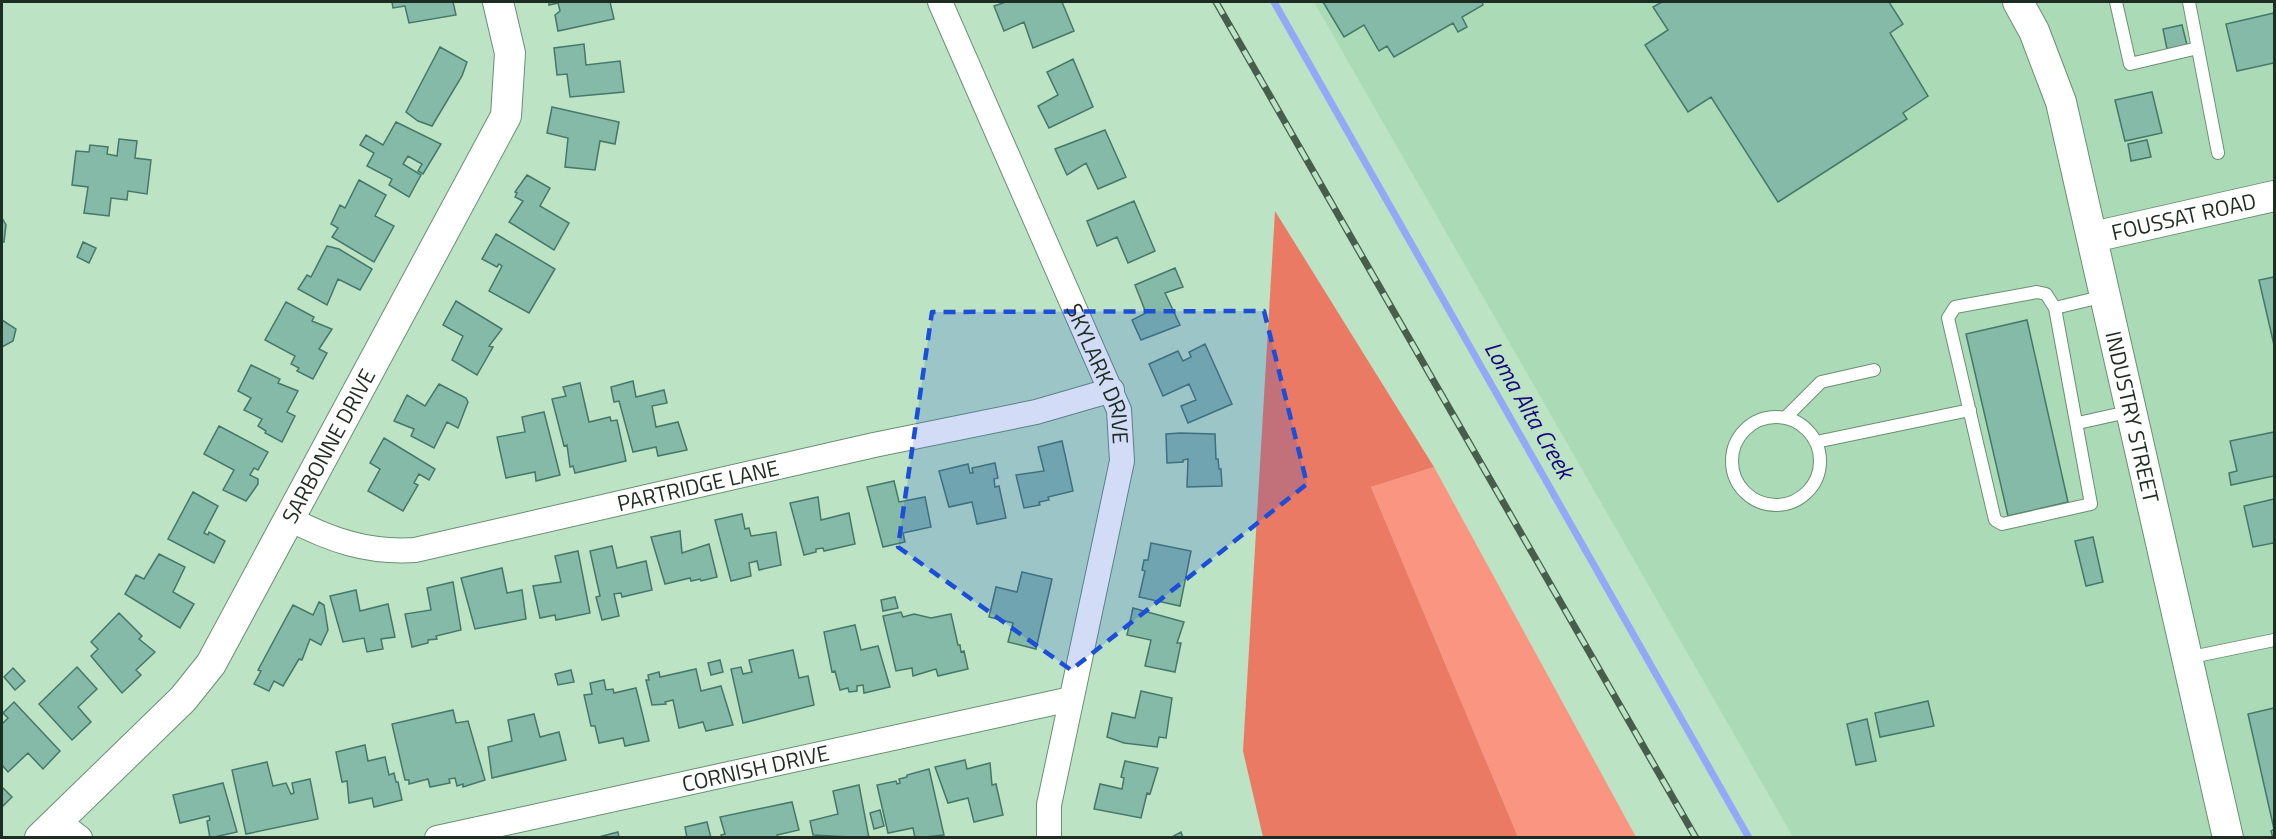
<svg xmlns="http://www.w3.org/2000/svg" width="2276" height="839" viewBox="0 0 2276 839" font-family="'Titillium Web',sans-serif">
<rect width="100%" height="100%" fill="#bbe3c4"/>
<!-- built -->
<path fill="#aadab6" d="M1314,2h960v835h-481z"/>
<!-- green -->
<path fill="#fa9581" d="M1434,467l202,370h-118l-147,-350z"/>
<!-- forest -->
<path fill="#eb7a65" d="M1275,211l159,256 -63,20 147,350h-255l-20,-86z"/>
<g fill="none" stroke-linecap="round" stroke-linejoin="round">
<!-- stream -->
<path stroke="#93a8f6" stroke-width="7" d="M1274,2l475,836"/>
</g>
<!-- building -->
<path fill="#85b9a8" stroke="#467869" stroke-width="1.5" d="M392,2h61l3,13 -47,8 -4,-17 -12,2z
M549,2h61l4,17 -56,12 -3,-16 5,-4 -2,-8 -9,2z
M1006,2h56l12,29 -41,17 -9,-26 -20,9 -10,-25z
M1323,2h159l1,3 -21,12 5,10 -9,5 -5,-9 -59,34 -7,-11 -8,5 -15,-26 -20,12z
M1662,2h227l14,22 -13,9 38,63 -25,17 4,6 -129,83 -67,-105 -23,15 -43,-67 23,-15 -15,-23z
M2274,13v50l-37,8 -11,-47z
M2182,25l5,20 -20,4 -4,-20z
M584,44l2,21 34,-4 4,31 -54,5 -3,-23 -10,1 -3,-27z
M440,47l27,15 -5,14 -30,50 -14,-5 -12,-9z
M1073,59l20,48 -44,21 -11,-22 20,-11 -11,-23z
M2152,92l10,41 -37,8 -10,-41z
M552,107l67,15 -4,22 -15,-3 -5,29 -30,-3 3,-29 -21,-5z
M396,122l45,22 -18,30 -5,-3 4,-7 -14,-8 -5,8 18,11 -12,22 -20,-12 3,-6 -25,-13 7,-13 -14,-8 6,-10 17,10z
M1105,130l21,47 -28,12 -12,-26 -19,12 -12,-26z
M119,139l18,2 -2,17 16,2 -4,34 -19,-3 -1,9 -16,-2 -2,18 -25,-3 4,-26 -16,-2 4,-34 13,1 1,-7 18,2 -1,7 10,2z
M2147,140l4,17 -20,4 -3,-17z
M527,175l23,13 -10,18 29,17 -15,27 -45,-28 14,-21 -8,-4 2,-4 -2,-1z
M359,180l27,15 -11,21 19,10 -20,36 -42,-25 6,-9 -7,-4 9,-19 5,3z
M1134,201l21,50 -27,12 -11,-26 -20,9 -10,-25z
M2,218l4,7 -2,17h-2z
M496,234l59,35 -26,44 -40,-22 13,-25 -3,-2 -2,3 -15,-8z
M83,242l13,6 -7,15 -12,-6z
M327,246l12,3 33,20 -12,21 -22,-11 -11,26 -29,-16 9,-14 4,2z
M1175,268l8,19 -18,6 15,32 -39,15 -9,-20 14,-7 -11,-28z
M2274,277v68l-15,-65z
M456,301l46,28 -13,17 4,1 -16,28 -25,-15 11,-24 -20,-11z
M286,302l28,15 -2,4 20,8 -13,20 8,4 -14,26 -16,-8 2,-3 -8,-4 4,-8 -30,-16z
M2,320l14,9 -3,12 -11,6z
M2027,320l41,182 -60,14 -42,-182z
M1205,344l27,60 -44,19 -7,-17 15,-6 -7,-16 -26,12 -14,-32 29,-13 5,10 8,-4 -2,-5z
M251,365l29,14 -2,4 20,8 -11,21 8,4 -13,26 -17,-9 1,-2 -8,-5 4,-7 -18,-9 7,-12 -13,-7z
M633,381l3,16 28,-7 3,13 -15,3 4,21 22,-5 9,28 -29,6 -2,-9 -23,5 -14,-51 -5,1 -3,-15z
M580,383l9,39 21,-5 1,4 6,-1 9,41 -51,12 -2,-7 -3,1 -3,-22 -3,1 -12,-47 14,-3 -3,-9z
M439,384l27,14 2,4 -10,26 -11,-6 -13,26 -23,-12 3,-7 -20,-8 13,-26 18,11z
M544,412l16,63 -24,6 -1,-9 -29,6 -9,-41 28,-5 -3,-15z
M219,426l49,26 -10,18 -4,-2 -4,7 8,4v5l-12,17 -23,-11 11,-20 -30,-16z
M2274,432v44l-43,9 -2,-12 8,-2 -7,-30z
M1180,433l35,1 1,25h2l1,10h2l1,17 -35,1 1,-28 -5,1v2l-16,1 -1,-29z
M384,438l51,31 -6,11 -10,-6 -5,9 4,2 -15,26 -35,-20 12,-22 -10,-6z
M1062,441l11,50 -25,6 1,3 -10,2 1,3 -16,3 -8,-33 28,-4 -6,-24z
M995,463l3,15 -4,1 1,8 4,-1 7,32 -29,6 -5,-22 -23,5 -10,-36 29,-7 2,9h3l-1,-5z
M894,481l5,21 26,-5 6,30 -28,6 2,9 -22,5 -16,-60z
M193,492l25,14 -14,27 4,2 1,-3 16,9 -11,22 -46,-24z
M818,497l3,23 28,-7 6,31 -31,7 -1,-3 -7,1v3l-12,3 -14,-52z
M2274,499v44l-21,4 -9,-41z
M742,514l3,15 4,-1 2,8 25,-4 5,33 -22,5 -2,-9 -8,2 2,13 -20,5 -16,-61z
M680,531l2,22 27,-9 8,33 -16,4 -1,-2 -9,2 -1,-3 -25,6 -14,-47z
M2093,537l10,45 -17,4 -11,-45z
M1151,543l40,8 -11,55 -41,-9 6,-26 -3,-1 2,-10h4z
M612,546l5,22 29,-7 6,29 -30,7 -1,-4 -7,1 5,22 -17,4 -6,-23 4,-1 -10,-45z
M578,551l12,62 -34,7 -1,-5 -15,3 -7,-32 28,-4 -6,-26z
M159,554l26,13 -12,25 21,12 -14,24 -55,-34 11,-19 8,4z
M502,568l5,25 15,-3 4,29 -51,10 -14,-51z
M1022,572l30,7 -16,70 -28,-7 5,-19 -24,-6 7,-30 21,5z
M453,582l8,48 -25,6 1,3 -9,1v3l-16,4 -7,-33 26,-4 -4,-22z
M356,590l4,21 28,-7 7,33 -14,2 2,10 -16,3 -3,-14 -21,4 -13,-46z
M895,597l3,11 -15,3 -2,-11z
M319,602l5,3 4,25 -7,15 -11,-6 -8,21 -3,-1 -16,27 -9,-5 -5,10 -15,-7 7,-13 -3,-1 35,-65 20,10z
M1133,608l51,14 -7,21h4l-6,29 -30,-6 6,-26 -24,-5z
M901,612l2,5 11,-3 17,4 20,-4 7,31h2l1,7 3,-1 4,18 -30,7 -2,-7 -23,7 -1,-8 -16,3 -13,-55z
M119,613l23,23 -3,3 16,13 -19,18 5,5 -19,18 -31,-37 7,-7 -7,-7z
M855,625l6,25 17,-4 12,41 -26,6 -1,-8 -6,1v5l-8,1 -1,-4 -8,2 -5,-19 -3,1 -8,-40z
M793,650l6,28 9,-2 6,29 -71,18 -12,-54 10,-2 2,7 9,-2 -3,-12z
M720,660l3,12 -12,3 -3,-12z
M77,667l20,22 -19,18 13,15 -19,18 -33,-36z
M13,668l12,13 -10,9 -11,-13z
M696,669l5,22 20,-5 12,39 -27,6 -3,-9 -24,6 -6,-28 -8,2 1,2 -14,1 -6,-25h3l-1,-5 11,-3 1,5z
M571,670l3,12 -16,3 -3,-11z
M604,680l2,10 7,-1 1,4 22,-5 13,53 -24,5 -2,-8 -24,5 -4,-17h-4l-7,-31 8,-1 -2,-11z
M1141,691l31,7 -6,40 -7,-1 -2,10 -33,-4 -17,-6 5,-24 23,5z
M1928,701l6,25 -54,11 -5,-24z
M14,702l46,49 -17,18 -15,-16 -20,19 -6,-7v-41l6,-6 -5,-5z
M2274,708v130h-1l-2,-7 3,-2 -26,-115z
M453,710l3,13 12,-2 17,59 -22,7v-3l-6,2 -2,-8 -6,1 1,4 -20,4 -2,-8 -19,5v-4h-4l-13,-56z
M534,714l6,23 19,-5 7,28 -74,18 -4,-31 24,-6 -4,-21z
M1867,719l9,42 -20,4 -9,-41z
M365,745l3,16 17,-4 4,18 5,-2 2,9h2l4,18 -28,7 -2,-9 -23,5 -2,-22 -5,1 -6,-30z
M965,760l2,9 23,-6 2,22 4,-1 7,31 -29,7 -6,-24 -20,5 -13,-36z
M1125,761l33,7 -8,26 -3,-1 -6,25 -47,-9 6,-25 22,5 2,-11 -3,-1z
M267,762l6,24 13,-3 5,11 3,-1 -2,-10 18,-4 8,40 -72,15 -14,-64z
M929,769l15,66 -29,3 -2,-10 -25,5 -11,-48 19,-4 1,3 3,-1 -1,-4 8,-2v-2z
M223,783l14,49 -27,6 -3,-17 3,-1 -1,-4 -29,7 -7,-28z
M859,785l10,53 -56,-3 -3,-14 28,-7 -5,-23z
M2,787l10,10 -10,10z
M792,802l7,28 -22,5 1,3h-56l-1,-3 4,-1 -5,-17z
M880,810l4,16 -10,3 -4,-16z
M707,822l4,16h-24l-2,-11z
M618,832l1,6h-24z
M1181,832l2,6h-13z"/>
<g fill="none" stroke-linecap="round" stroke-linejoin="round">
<defs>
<path id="service" d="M2116,2l14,62 68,-16
M2189,2l29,151
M2055,308l-9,-14 -9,-2 -82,15 -7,11 47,202 7,4 89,-20 -36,-196 50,-12
M1732 461a44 44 0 1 1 88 0a44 44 0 1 1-88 0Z
M1786,417l35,-35 53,-12
M2078,423l54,-12
M1816,442l154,-32
M2187,658l87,-18"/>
<g id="minor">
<path id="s1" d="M940,2l179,408 3,51 -73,344v33"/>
<path id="s2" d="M288,518c42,22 79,35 127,32l459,-105 162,-33 76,-22"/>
<path d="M58,821l22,17"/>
<path id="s3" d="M437,838l634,-139"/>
</g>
<g id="tertiary">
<path id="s4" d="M2018,2l16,29 27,71 167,736"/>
<path id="s5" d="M2093,237l181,-41"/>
<path id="s6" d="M40,838l143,-139 28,-35 295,-548 4,-63 -12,-51"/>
</g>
</defs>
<!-- service casing -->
<use href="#service" stroke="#6a9073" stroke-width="14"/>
<!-- minor casing -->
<use href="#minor" stroke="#6a9073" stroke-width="26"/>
<!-- tertiary casing -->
<use href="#tertiary" stroke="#6a9073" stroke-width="32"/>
<!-- service -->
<use href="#service" stroke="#fff" stroke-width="12"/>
<!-- minor -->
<use href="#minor" stroke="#fff" stroke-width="24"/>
<!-- tertiary -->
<use href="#tertiary" stroke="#fff" stroke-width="30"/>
<defs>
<path id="rail" d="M1216,2l480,836"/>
</defs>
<!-- rail casing -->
<use href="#rail" stroke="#485e4d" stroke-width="7"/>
<!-- rail -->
<use href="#rail" stroke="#bbe3c4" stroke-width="4.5" stroke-dasharray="14" stroke-linecap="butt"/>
</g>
<!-- marked area -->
<path fill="#1d4ed8" fill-opacity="0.2" stroke="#1d4ed8" stroke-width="4.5" stroke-dasharray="12 8" stroke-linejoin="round" d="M1264,311l43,173 -236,186 -173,-123 34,-235z"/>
<g text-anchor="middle" stroke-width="4.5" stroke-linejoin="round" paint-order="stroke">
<!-- street labels -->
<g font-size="22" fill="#1e2d22" stroke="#bbe3c4">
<text dy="8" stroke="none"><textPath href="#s5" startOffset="93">FOUSSAT ROAD</textPath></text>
<text dy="8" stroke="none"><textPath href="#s1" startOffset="405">SKYLARK DRIVE</textPath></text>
<text dy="8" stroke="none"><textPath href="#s4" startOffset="432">INDUSTRY STREET</textPath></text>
<text dy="8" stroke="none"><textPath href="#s6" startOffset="492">SARBONNE DRIVE</textPath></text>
<text dy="8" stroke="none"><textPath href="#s2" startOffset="423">PARTRIDGE LANE</textPath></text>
<text dy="8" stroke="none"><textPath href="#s3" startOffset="326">CORNISH DRIVE</textPath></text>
</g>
<!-- water labels -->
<g font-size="24" font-style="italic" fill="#17067c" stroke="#bbe3c4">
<text transform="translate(1529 410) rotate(60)" y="8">Loma Alta Creek</text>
</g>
</g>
<!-- border -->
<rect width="2276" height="839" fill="none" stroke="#1e2d22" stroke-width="6"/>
</svg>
